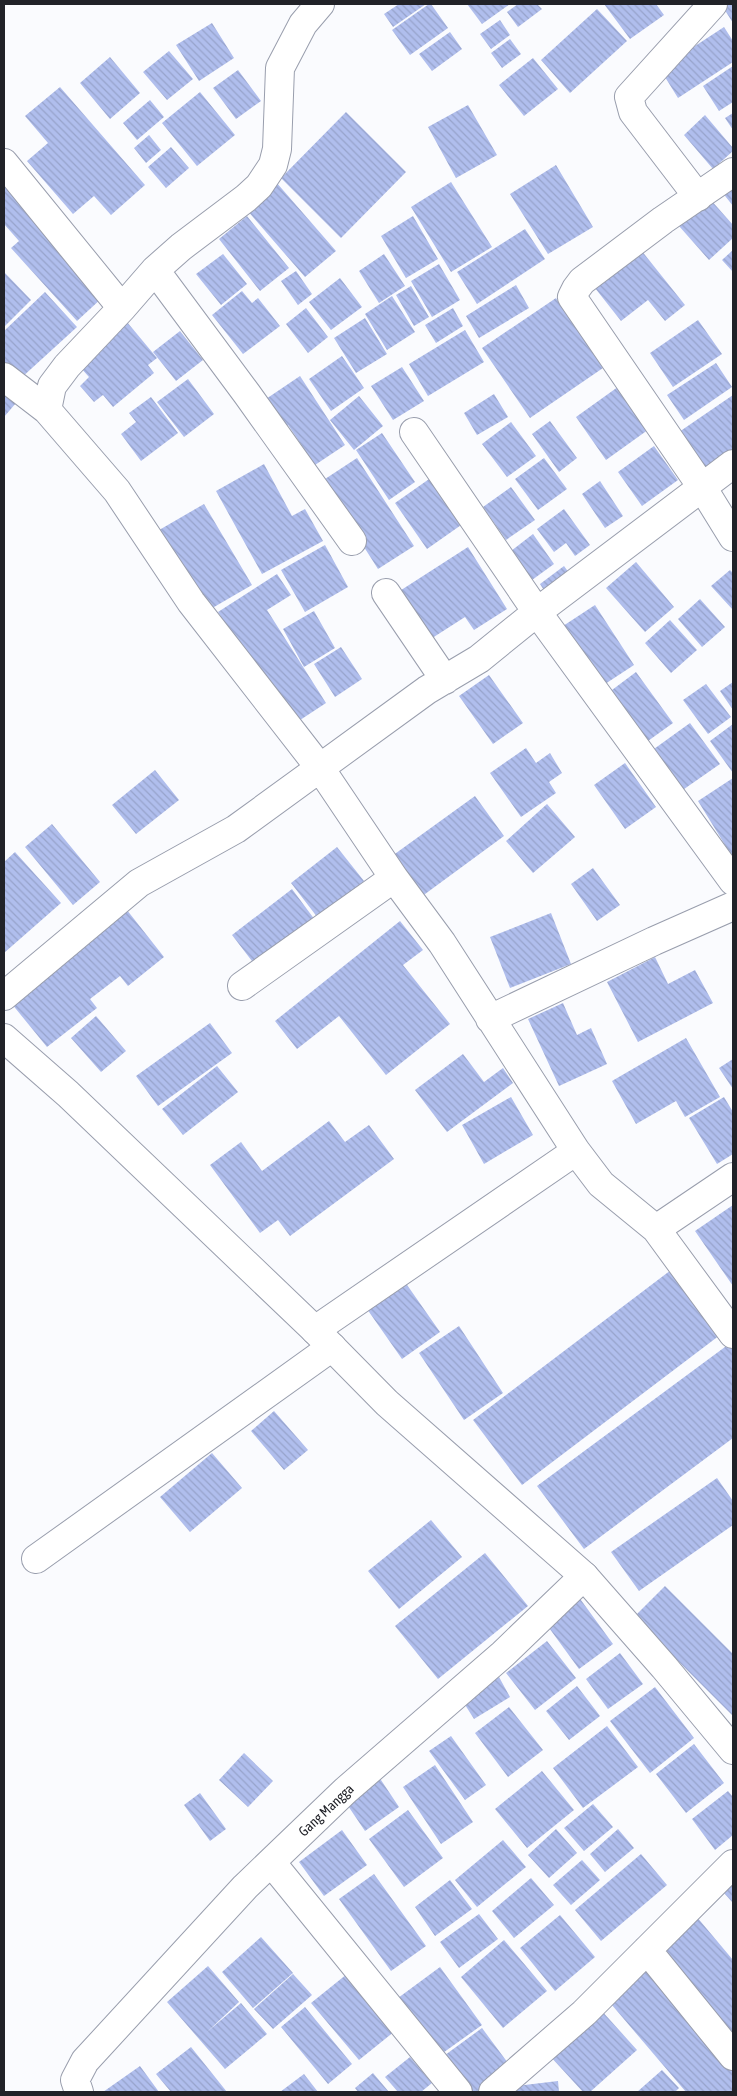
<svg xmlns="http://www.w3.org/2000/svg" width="737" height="2096" viewBox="0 0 737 2096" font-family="'Asap Condensed',sans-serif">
<defs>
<pattern id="building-back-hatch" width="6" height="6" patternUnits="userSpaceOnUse" patternTransform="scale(1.25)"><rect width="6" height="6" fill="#b0beed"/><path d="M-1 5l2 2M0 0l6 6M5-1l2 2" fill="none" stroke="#97a3cb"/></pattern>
</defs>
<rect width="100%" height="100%" fill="#fafbfe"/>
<!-- building -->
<path fill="url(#building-back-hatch)" d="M399,4h27l-33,23 -9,-13z
M429,4h2l17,24 -38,27 -18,-25z
M467,4h43l-28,20z
M518,4h19l5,5 -24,18 -11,-15z
M604,4h52l8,11 -34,24z
M721,4h12v19z
M597,9l30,32 -57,52 -29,-33z
M500,20l10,15 -19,14 -11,-15z
M212,23l22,35 -35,23 -23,-36z
M724,27l9,14v21l-55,36 -18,-29z
M450,32l12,17 -30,22 -13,-17z
M510,39l11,15 -19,14 -11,-15z
M169,51l24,28 -26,21 -24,-28z
M110,57l30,36 -30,26 -30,-36z
M533,58l25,31 -34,27 -25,-31z
M733,66v36l-14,9 -16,-25z
M238,70l23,31 -25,18 -23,-31z
M60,87l85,98 -34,30 -17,-19 -21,18 -46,-53 21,-18 -23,-27z
M200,92l35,43 -38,31 -35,-43z
M150,100l14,17 -27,23 -14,-17z
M468,105l29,50 -41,23 -28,-51z
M346,112l60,60 -65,66 -60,-60z
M733,113v17l-8,-12z
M705,115l28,33v3l-20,18 -29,-34z
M149,135l12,15 -15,13 -12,-15z
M171,147l18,21 -23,20 -18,-21z
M556,165l37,62 -45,27 -38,-60z
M276,182l60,69 -31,26 -59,-68z
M451,182l41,65 -41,25 -40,-65z
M733,182v24l-11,-14z
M4,184l99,113 -26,24 -66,-73 8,-7 -15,-17z
M710,199l23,26v13l-24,22 -30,-34z
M247,216l42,52 -29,23 -41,-52z
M413,216l25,43 -32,19 -25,-42z
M525,229l20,30 -68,45 -20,-32z
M641,250l44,55 -20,16 -17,-21 -27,21 -26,-33z
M733,250v22l-11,-12z
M223,254l24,30 -26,21 -25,-31z
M384,254l21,32 -26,17 -20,-32z
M439,264l21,36 -28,17 -21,-36z
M296,271l16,23 -14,11 -17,-24z
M4,272l27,28 -27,27z
M340,278l22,29 -31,23 -22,-28z
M516,285l13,23 -50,30 -13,-22z
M411,286l18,31 -15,9 -18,-31z
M242,291l10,12 6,-5 22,28 -37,28 -31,-39z
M45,292l32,35 -57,52 -16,-17v-31z
M392,296l23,36 -28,18 -22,-36z
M556,298l47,70 -73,50 -48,-70z
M306,308l22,29 -20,16 -22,-29z
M453,308l10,18 -27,17 -11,-18z
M122,316l35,42 -9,7 6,8 -41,34 -10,-12 -9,7 -14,-16 9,-9 -9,-10 29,-24 -9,-9z
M365,318l22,36 -31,19 -22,-35z
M698,320l24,34 -49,33 -23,-34z
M465,330l19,32 -56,34 -19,-32z
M180,331l23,29 -27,21 -23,-29z
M342,356l22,32 -33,23 -22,-32z
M716,363l16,24 -48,33 -17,-25z
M402,367l22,34 -31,19 -22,-34z
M300,376l45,69 -30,20 -27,-40 -7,4 -18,-28z
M188,379l26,35 -30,23 -27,-35z
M622,384l30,43 -46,33 -30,-43z
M4,392l12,11 -12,14z
M494,394l14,23 -31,18 -13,-22z
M733,395v55l-29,19 -25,-37z
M359,396l24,30 -29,24 -24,-30z
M151,397l27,36 -37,28 -20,-27 15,-12 -7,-9z
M550,421l27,37 -18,14 -27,-38z
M511,422l25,34 -29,21 -25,-33z
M382,433l33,49 -26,18 -33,-50z
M654,446l24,34 -36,26 -24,-34z
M357,458l57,88 -36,23 -56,-88z
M544,458l23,31 -29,21 -23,-31z
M264,464l28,52 13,-7 18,32 -61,33 -46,-83z
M432,477l32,46 -37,26 -32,-46z
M600,481l23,35 -18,12 -23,-34z
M511,487l24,33 -29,20 -23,-33z
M204,504l48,81 -50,29 -48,-81z
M564,509l26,36 -15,11 -9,-13 -12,9 -17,-23z
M533,534l21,30 -22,16 -21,-29z
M325,545l23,42 -43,25 -24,-42z
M468,547l39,62 -33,21 -9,-13 -39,25 -31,-48z
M636,562l38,45 -29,25 -39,-44z
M564,566l8,11 -25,18 -7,-11z
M730,570l3,3v37l-22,-24z
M277,574l14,21 -24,15 59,93 -35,23 -73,-114z
M700,599l25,28 -23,20 -24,-28z
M595,605l39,60 -32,21 -39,-60z
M314,611l21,37 -31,19 -21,-38z
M670,620l27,30 -26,23 -26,-30z
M341,647l21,32 -27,18 -21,-33z
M636,672l37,51 -32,23 -37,-50z
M489,675l34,48 -30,21 -34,-48z
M733,682v28l-13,-19z
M706,684l25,33 -23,17 -25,-34z
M690,723l30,41 -43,30 -30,-40z
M733,724v49l-23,-32z
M526,748l10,15 14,-10 12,20 -13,9 7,11 -35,24 -31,-44z
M625,763l31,44 -31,22 -31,-44z
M155,770l24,30 -43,34 -24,-29z
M733,778v80l-35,-57z
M475,796l29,40 -83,61 -29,-41z
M547,804l28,33 -42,36 -27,-32z
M52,824l48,58 -27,23 -48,-58z
M337,847l27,34 -46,37 -27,-35z
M15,852l46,51 -57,50v-91z
M593,868l27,37 -23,16 -26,-37z
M292,889l23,31 -60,45 -23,-30z
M123,905l41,52 -36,29 -8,-10 -30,23 7,9 -50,39 -40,-49z
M551,913l20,51 -61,24 -20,-51z
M400,921l23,29 -20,15 47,59 -64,51 -47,-59 -42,33 -22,-28z
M655,957l13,27 27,-14 18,33 -75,39 -31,-60z
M563,1003l14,32 14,-7 16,36 -48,22 -31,-67z
M96,1016l30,35 -25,21 -30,-34z
M210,1023l22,30 -74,53 -22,-30z
M686,1038l34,59 -35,20 -9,-16 -40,23 -24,-43z
M463,1054l21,28 19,-14 10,15 -66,49 -32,-42z
M733,1059v30l-14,-21z
M217,1066l21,26 -55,43 -21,-26z
M511,1097l22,38 -49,29 -22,-39z
M724,1097l9,15v42l-16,10 -28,-46z
M329,1121l16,21 24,-17 25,34 -104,77 -12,-16 -18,13 -50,-68 31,-23 21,29z
M733,1205v81l-38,-55z
M671,1270l49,65 -198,150 -49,-65z
M405,1282l35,50 -38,27 -35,-50z
M459,1326l44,67 -39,27 -45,-67z
M729,1344l4,5v89l-149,111 -47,-63z
M274,1411l34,39 -24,20 -33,-39z
M212,1453l30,35 -52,44 -30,-35z
M717,1478l16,23v24l-94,66 -28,-39z
M431,1520l31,37 -63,52 -31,-38z
M485,1553l43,53 -90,73 -43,-53z
M665,1586l68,68v62l-99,-99z
M578,1596l35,48 -34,25 -35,-48z
M547,1641l29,37 -41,32 -29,-37z
M620,1653l23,31 -35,25 -22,-30z
M499,1677l11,20 -36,22 -12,-19z
M577,1686l23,30 -31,24 -23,-29z
M655,1687l39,51 -44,35 -40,-52z
M509,1707l34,43 -35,27 -33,-44z
M607,1726l31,41 -55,41 -30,-40z
M451,1736l35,49 -21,15 -36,-49z
M694,1744l30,39 -38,30 -30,-39z
M244,1753l29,28 -25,26 -29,-27z
M435,1765l38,57 -32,22 -38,-57z
M542,1771l32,39 -47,38 -32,-39z
M377,1774l22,33 -34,24 -23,-34z
M728,1791l5,6v38l-18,15 -23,-31z
M200,1793l26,36 -16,12 -26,-36z
M593,1804l20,23 -29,24 -20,-23z
M408,1810l35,48 -39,29 -35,-48z
M556,1829l21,24 -28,25 -21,-23z
M618,1829l16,19 -29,24 -15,-18z
M342,1830l25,35 -43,31 -25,-34z
M503,1840l23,27 -49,40 -22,-27z
M641,1854l26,31 -66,56 -26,-31z
M582,1860l18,20 -29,25 -18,-20z
M374,1874l52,72 -35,25 -52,-72z
M531,1878l23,27 -40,33 -22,-27z
M450,1880l22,29 -37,27 -20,-29z
M733,1884v19l-9,-10z
M479,1914l19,25 -39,29 -19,-26z
M560,1915l35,42 -40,34 -35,-43z
M696,1916l37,44v82l-78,-91z
M261,1937l32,36 -40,35 -31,-36z
M504,1940l43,51 -44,37 -42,-51z
M644,1965l89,105v22h-47l-80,-94z
M208,1966l31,36 -32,30 34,-29 26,31 -42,35 -58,-67z
M440,1967l42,58 -42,30 -42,-57z
M293,1974l19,21 -39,34 -19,-20z
M347,1974l48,57 -36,29 -48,-57z
M305,2007l47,57 -24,20 -47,-57z
M601,2010l36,40 -47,42h-7l-33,-36z
M482,2028l29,39 -35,25h-10l-25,-34z
M191,2047l36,45h-56l-15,-18z
M410,2057l22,26 -11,9h-23l-13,-15z
M140,2066l19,26h-56z
M662,2070l17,18 -4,4h-38z
M373,2073l16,19h-31l-3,-4z
M304,2074l14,18h-38z
M558,2081l1,11h-59l-1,-4z"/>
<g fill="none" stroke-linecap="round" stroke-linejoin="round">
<defs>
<path id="minor" d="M320,4l-17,20 -23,44 -3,81 -4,16 -14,21 -13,12 -65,49 -26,23 -33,38 -55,58 -15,20 -5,24 70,81 74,111 129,166 74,110 48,65 134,208 25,33 55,45 77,105
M4,163l118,145
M733,172l-70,48 -81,61 -6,8 -4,8 130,190 31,50
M698,197l-65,-85 -4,-15 84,-93
M155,270l92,124 105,147
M4,377l43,33
M414,432l123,180 196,269
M386,593l59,87
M242,986l152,-108
M4,996l135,-113 97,-54 191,-139 52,-31 58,-47 196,-148
M490,1019l164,-78 79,-35
M656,1229l77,-52
M315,1330l261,-179
M36,1559l296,-212
M271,1862l187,230
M647,1950l86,106
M79,2092l-4,-12 10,-19 160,-174 100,-96 158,-137 81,-78
M493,2092l91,-79 149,-149"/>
<path id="tertiary" d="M4,1038l64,56 247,236 72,73 197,173 80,91 69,83"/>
</defs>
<!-- minor casing -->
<use href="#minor" stroke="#999ead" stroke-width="30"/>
<!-- tertiary casing -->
<use href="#tertiary" stroke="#999ead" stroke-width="30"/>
<!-- minor -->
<use href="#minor" stroke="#fff" stroke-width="28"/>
<!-- tertiary -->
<use href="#tertiary" stroke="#fff" stroke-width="28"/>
</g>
<g text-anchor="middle" stroke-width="4" stroke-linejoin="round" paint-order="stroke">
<!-- street labels -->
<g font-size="14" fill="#212228" stroke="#fff">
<text transform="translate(326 1810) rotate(-43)" y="5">Gang Mangga</text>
</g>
</g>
<!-- border -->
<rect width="737" height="2096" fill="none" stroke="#212228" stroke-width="10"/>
</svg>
